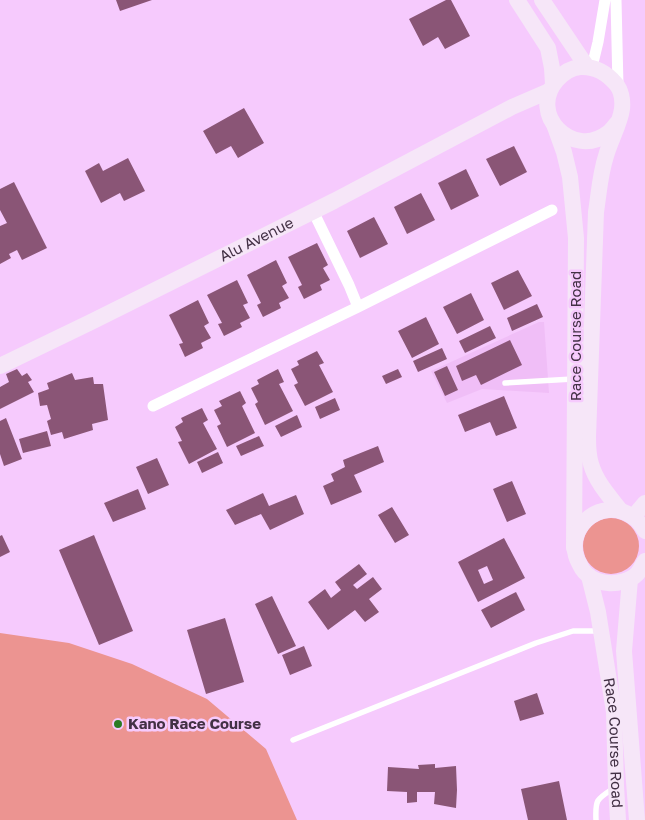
<svg xmlns="http://www.w3.org/2000/svg" width="645" height="820" viewBox="0 0 645 820" font-family="'Golos Text',sans-serif">
<rect width="100%" height="100%" fill="#f6cafd"/>
<!-- built -->
<path fill="#f0bef7" d="M539,322h5l5,71 -67,-4 -35,14 -16,-32z"/>
<!-- green -->
<path fill="#ec9491" d="M583 546a28 28 0 1 1 56 0a28 28 0 1 1-56 0Z
M0,633l69,10 63,21 75,35 59,50 31,71h-297z"/>
<!-- building -->
<path fill="#8a5576" fill-rule="evenodd" d="M116,0h36l-32,11z
M446,0h5l19,36 -25,13 -7,-12 -15,9 -14,-27z
M244,108l20,35 -26,15 -7,-12 -15,8 -13,-23z
M514,146l13,26 -27,14 -14,-27z
M128,158l17,33 -21,10 -4,-8 -19,10 -16,-32 14,-8 4,8z
M466,169l13,27 -28,14 -13,-27z
M14,182l33,66 -25,12 -5,-10 -8,4 2,4 -11,6v-38l7,-3 -7,-13v-21z
M421,193l14,27 -28,14 -13,-27z
M374,217l14,27 -28,14 -13,-27z
M317,243l11,22 -5,3 7,12 -10,5 2,5 -18,9 -6,-12 4,-2 -14,-28z
M276,260l11,23 -5,3 7,12 -10,5 2,5 -18,9 -6,-12 4,-2 -14,-28z
M518,270l14,26 -28,14 -13,-27z
M237,280l11,23 -5,2 7,13 -10,5 2,4 -18,9 -6,-12 4,-1 -15,-28z
M471,293l13,27 -27,14 -14,-27z
M198,300l11,23 -5,3 7,12 -10,5 2,5 -18,9 -6,-13 4,-1 -14,-28z
M537,304l6,13 -31,14 -5,-13z
M426,317l13,27 -27,14 -14,-27z
M490,326l6,12 -31,15 -6,-12z
M510,340l12,25 -41,20 -5,-10 -14,6 -6,-15z
M442,348l5,11 -29,13 -5,-11z
M317,351l7,12 -5,2 14,27 -28,14 -11,-21 4,-2 -7,-14 8,-4 -2,-4z
M447,366l11,24 -13,6 -11,-24z
M17,369l5,7 5,-3 5,7 -4,2 6,10 -34,17v-22l9,-5 -3,-8z
M278,369l6,13 -5,2 14,27 -28,14 -10,-21 3,-2 -7,-14 8,-4 -2,-4z
M398,369l4,8 -16,7 -4,-8z
M72,373l3,7 18,-3 1,7h9l5,36 -16,4 1,6 -29,9 -2,-7 -11,3 -4,-14 4,-2 -4,-14 -7,1 -2,-13 11,-4 -2,-6z
M240,391l6,12 -4,3 13,27 -28,14 -10,-21 4,-2 -7,-14 8,-4 -3,-5z
M504,396l13,32 -21,8 -6,-14 -25,10 -7,-17z
M335,398l5,12 -20,9 -5,-12z
M202,408l6,12 -5,3 14,26 -28,15 -11,-22 4,-1 -7,-14 8,-5 -2,-4z
M297,415l5,12 -21,10 -6,-11z
M6,418l16,41 -18,7 -4,-12v-33z
M47,431l4,15 -28,7 -4,-14z
M259,436l5,10 -23,10 -5,-10z
M378,446l6,16 -30,13 8,17 -31,13 -8,-19 11,-5 -3,-7 14,-7 -2,-7z
M218,452l5,11 -21,10 -5,-11z
M157,458l12,27 -21,9 -12,-27z
M512,481l14,33 -19,8 -14,-33z
M138,489l8,20 -33,13 -9,-19z
M263,493l6,13 27,-11 8,19 -34,16 -9,-16 -26,11 -9,-15z
M392,507l17,28 -14,8 -17,-28z
M2,535l8,17 -10,5v-21z
M94,535l39,96 -34,14 -40,-95z
M504,538l21,40 -47,24 -20,-40zM487,566l6,14 -9,4 -6,-14z
M359,564l8,10 -14,11 4,4 16,-12 9,12 -13,10 10,13 -14,10 -10,-12 -27,20 -20,-28 17,-13 6,9 10,-8 -6,-8z
M516,592l9,18 -34,18 -10,-18z
M272,596l24,50 -18,8 -23,-50z
M225,618l19,64 -38,12 -19,-64z
M304,646l8,20 -22,9 -8,-20z
M537,693l7,21 -24,7 -6,-20z
M435,764v4l21,-2 1,24 -1,18 -22,-4 1,-12h-18v10l-10,1v-11l-20,-1 1,-24 31,2 -1,-4z
M559,781l8,39h-39l-7,-31z"/>
<g fill="none" stroke-linecap="round" stroke-linejoin="round">
<!-- lane -->
<path stroke="#fff" stroke-width="5.5" d="M505,383l68,-4
M293,740l243,-97 37,-12h26
M596,820c-1,-21 1,-21 18,-32"/>
<!-- street -->
<path stroke="#fff" stroke-width="11" d="M616,0l2,86
M592,67l6,-25 7,-42
M313,211l36,74 9,22
M153,406l205,-99 194,-97"/>
<!-- secondary -->
<g stroke="#f6e6f8" stroke-width="16">
<path d="M517,0l31,48 4,20 1,16"/>
<path d="M542,0l45,67"/>
<path d="M618,122c-3,3 -6,8 -10,11 -35,27 -81,-19 -51,-53 6,-7 14,-12 23,-13 15,-1 26,5 36,17 5,6 7,16 6,25 -2,15 -12,32 -16,47 -6,18 -7,37 -10,56l-8,225c0,9 0,18 3,27 5,18 19,33 30,47"/>
<path d="M555,127l9,25 6,25 6,61 -2,310"/>
<path id="s1" d="M0,366l91,-44 243,-121 178,-94 37,-16"/>
<path d="M633,517l12,-14"/>
<path d="M645,531c-3,-5 -7,-11 -12,-14 -33,-23 -73,14 -53,48 5,11 16,17 28,18 9,1 22,-2 29,-9 3,-3 5,-9 8,-13"/>
<path id="s2" d="M589,576l9,36 16,100 2,74 2,34"/>
<path d="M630,579l-6,72 13,169"/>
</g>
</g>
<!-- markers -->
<circle fill="#2c7b25" stroke="#f6cafd" stroke-width="2" cx="118" cy="724" r="5"/>
<g text-anchor="middle" stroke-width="5" stroke-linejoin="round" paint-order="stroke">
<!-- street labels -->
<g font-size="15" fill="#433145" stroke="#f6cafd">
<text dy="5" stroke="none"><textPath href="#s1" startOffset="286">Alu Avenue</textPath></text>
<text transform="translate(576 336) rotate(-90)" y="5">Race Course Road</text>
<text dy="5" stroke="none"><textPath href="#s2" startOffset="169">Race Course Road</textPath></text>
</g>
<!-- poi labels -->
<g font-size="15" font-weight="bold" fill="#433145" stroke="#f6cafd" text-anchor="start">
<text x="128" y="729">Kano Race Course</text>
</g>
</g>
</svg>
